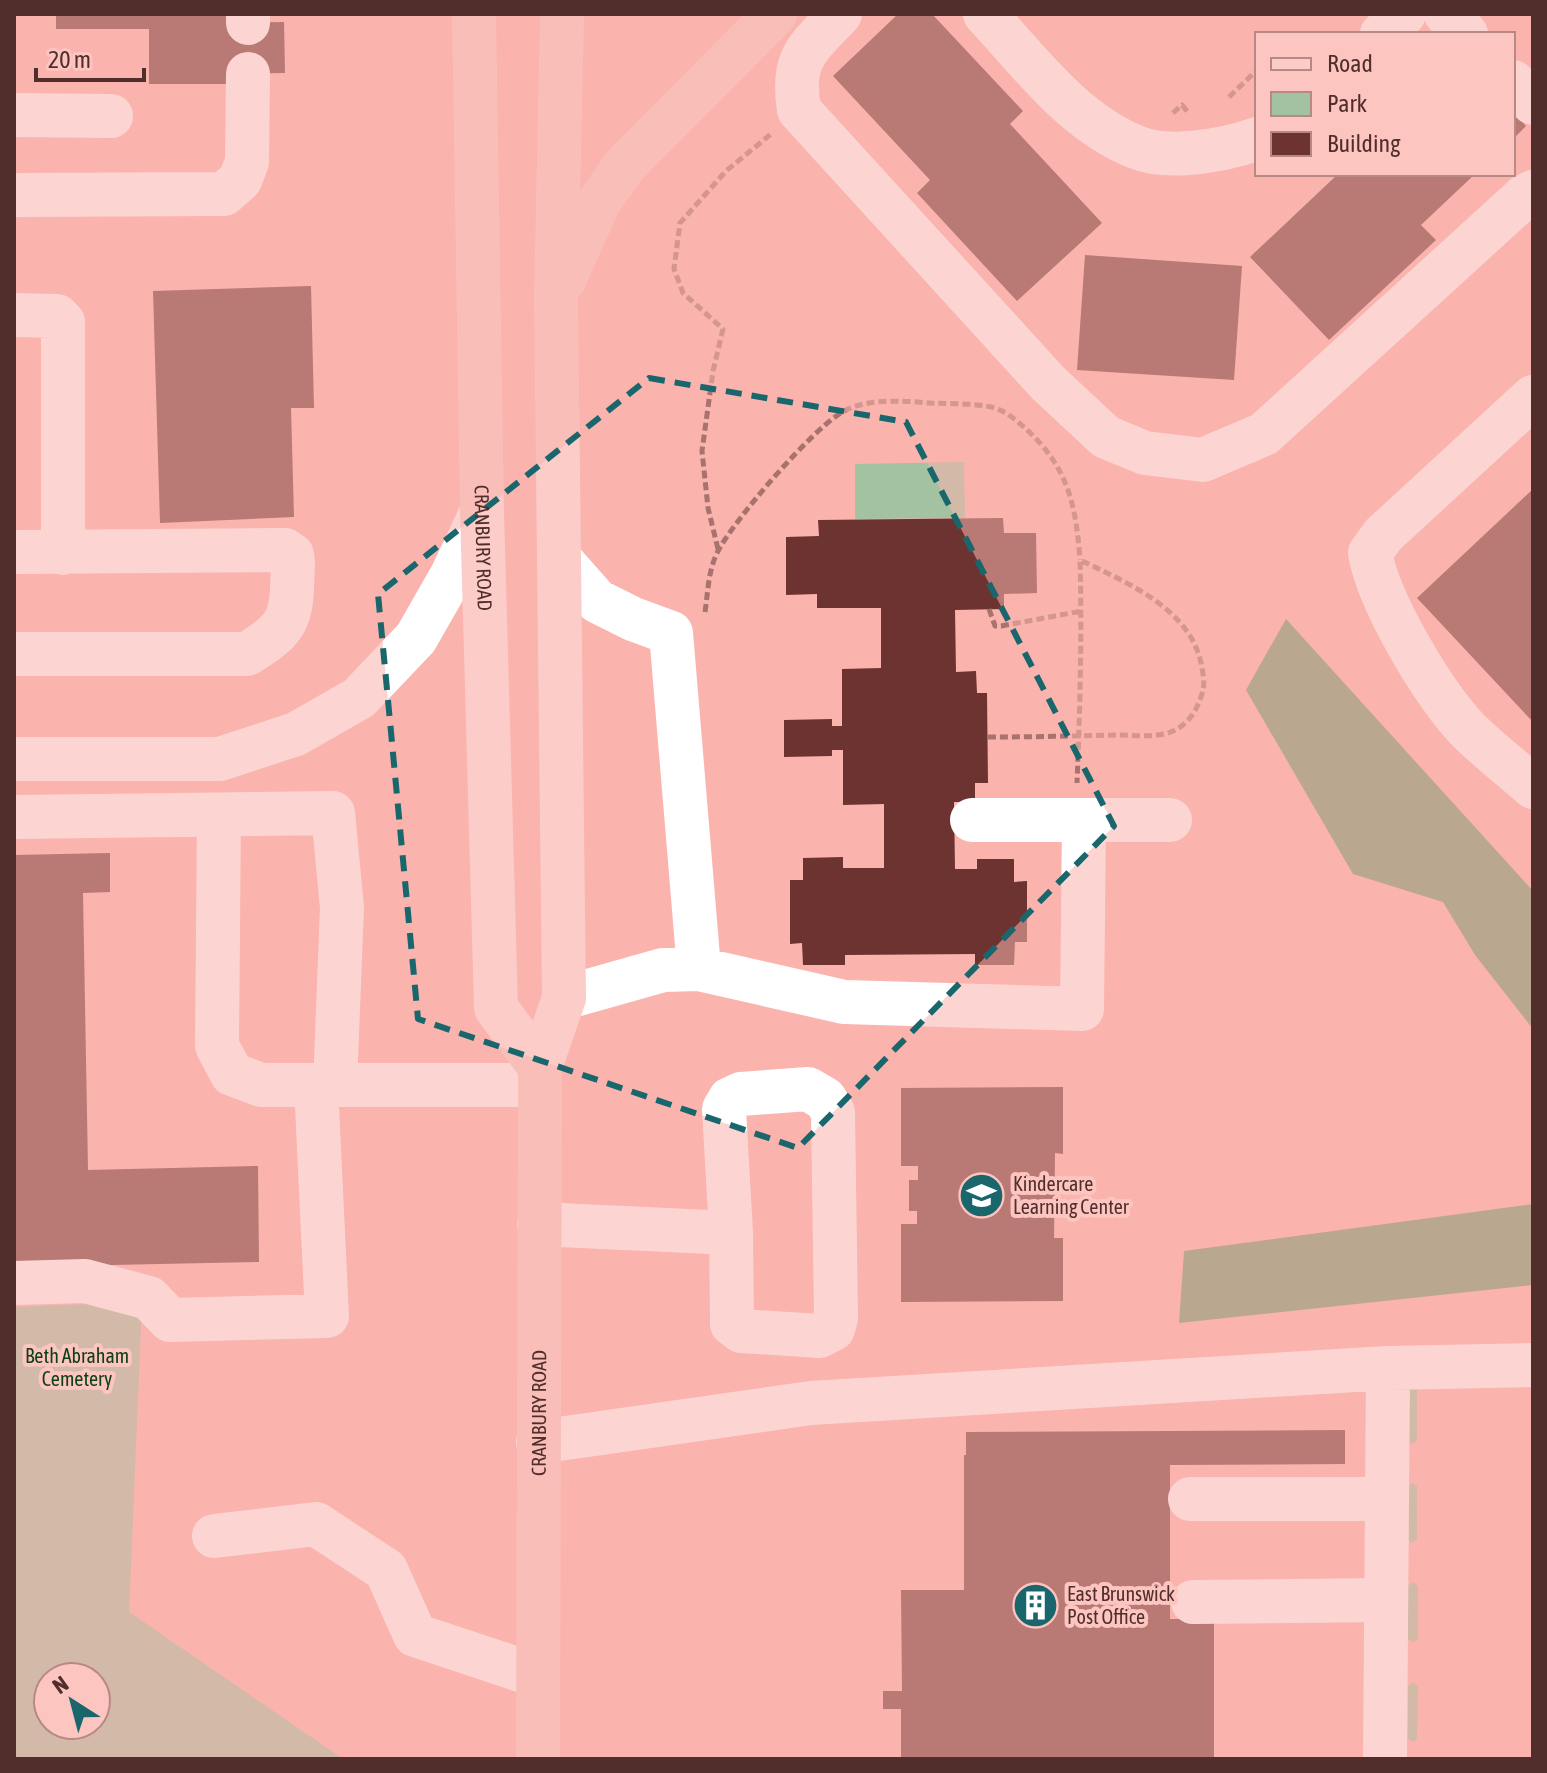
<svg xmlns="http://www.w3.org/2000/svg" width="1547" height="1773" viewBox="0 0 1547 1773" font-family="'Asap Condensed',sans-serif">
<rect width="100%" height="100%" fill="#fab3ad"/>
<!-- green -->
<path fill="#a3c2a2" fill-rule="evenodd" d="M964,462l1,56 -110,1v-55z
M142,1302l-13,310 214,147h-329v-452zM48,1677h48v48h-48z
M1410,1385l7,3v52l-5,4 -3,-1z
M1412,1483l5,3v53l-5,4 -4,-3v-53z
M1413,1582l5,4v53l-5,3 -5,-3v-53z
M1413,1682l5,4 -1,53 -4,3 -5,-3v-53z"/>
<!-- forest -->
<path fill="#6e9a6d" d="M1286,619l247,272v138l-58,-74 -32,-53 -90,-28 -107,-184z
M1533,1204v81l-354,38 5,-72z"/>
<!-- building -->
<path fill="#6c3331" d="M56,14h173v9l55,-1 1,51 -59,1v10h-77v-55h-93z
M898,14h34l91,97 -13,13 92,99 -85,78 -100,-108 13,-13 -97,-104z
M1513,112l13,14 -13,13z
M1338,174h137l-54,51 15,15 -107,100 -79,-83z
M1085,255l157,11 -8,114 -157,-10z
M311,286l3,122h-23l3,109 -134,6 -7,-232z
M1533,489v233l-116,-124z
M1003,518l1,15h32l1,60 -33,1v15l-49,1 1,62 20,-1 1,22h10l1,90h-13v19h-21l1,67h22v-10h37v23l13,-1v61h-12l-1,23h-39v-11l-130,1v10h-42l-1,-22 -12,1v-64h13v-22l40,-1v11h41v-64l-41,1v-55h-11v6l-48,1v-37l48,-1v7h10v-57l39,-1v-60h-64v-14l-31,1v-58l33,-1 -1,-16z
M110,853v39l-27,1 5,277 170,-4 1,96 -245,5v-412z
M1063,1087v67l-8,-1 -1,85h9v63l-162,1v-78h16v-13h-8v-31h9v-14h-17v-78z
M1345,1430v34l-175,1v154h44v139l-313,1v-50h-18v-18h19l-1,-101h63v-135h2v-23z"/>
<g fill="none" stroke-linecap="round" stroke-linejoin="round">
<!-- path -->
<path stroke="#a8736e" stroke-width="5" stroke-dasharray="8 4" stroke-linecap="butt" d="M1229,97l28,-27
M1173,113l9,-8 6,7
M718,549l-10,-41 -6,-57 11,-80 10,-42 -40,-36 -9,-24 6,-46 46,-52 45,-37
M989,609l6,17h6l81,-15
M705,612c3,-20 3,-40 12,-59 15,-31 99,-129 129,-143 25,-12 58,-9 84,-7 20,1 42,0 61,4 14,3 25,13 35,22 42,38 50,76 54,131
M988,737c42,0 85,-1 127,-2 16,0 34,2 49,-1 19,-4 31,-19 37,-37 4,-11 3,-17 1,-29 -9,-58 -74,-85 -122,-108 2,74 0,149 -3,223"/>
<!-- minor -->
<path stroke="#fff" stroke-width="44" d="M840,14c-34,36 -49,44 -41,96l249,273 58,54 39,16 58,7 61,-26 261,-238 8,-4
M985,14c45,48 88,108 151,133 33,14 88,3 121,-8
M1446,14l20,20
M248,23v-9
M1382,34l22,-20
M1513,82l20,21
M14,115l97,1
M14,195l210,-1 16,-14 7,-18 1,-88
M14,315l43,1 6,6v231
M1533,397l-150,138 -13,18c9,50 63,140 98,177 20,20 44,38 65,57
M14,552l271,-2 7,5 1,8c-2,52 1,63 -46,91h-233
M559,558l38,43 36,18 38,14 28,336
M14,759h206l76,-25 63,-36 57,-60 36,-63 30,-64
M219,816l-2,230 15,28 29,11h279
M14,817l319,-4 9,95 -7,177
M972,820h198
M564,998l99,-28 36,-1 145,33 238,7 2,-189
M808,1089l17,10 8,13 3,206 -3,11 -13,7 -79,-5 -9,-7 -1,-91 -7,-124 6,-10 11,-5z
M539,1224l192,9
M14,1283l71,-2 64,17 21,22 157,-4 -11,-231
M538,1442l273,-39 577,-35 145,-3
M1190,1499h197
M214,1536l102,-12 70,46 29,65 123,41
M1193,1602l193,-2
M1385,1759l3,-391"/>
<!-- major -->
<g stroke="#fbccc8" stroke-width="44">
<path id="s1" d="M474,14l8,497 14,497 44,59"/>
<path d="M564,280l35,-78 26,-37 150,-151"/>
<path id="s2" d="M538,1759l2,-674v-18l24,-69 -8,-701 6,-283"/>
</g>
</g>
<!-- marked area -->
<path d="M0 0H1547V1773H0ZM649,378l257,44 208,404 -316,322 -380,-129 -40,-425z" fill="#fab3ad" fill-opacity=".55" fill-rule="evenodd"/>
<path fill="none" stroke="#19666d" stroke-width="6" stroke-dasharray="16 10" stroke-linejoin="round" d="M649,378l257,44 208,404 -316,322 -380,-129 -40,-425z"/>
<!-- icons -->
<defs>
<symbol id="school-disc" viewBox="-11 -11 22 22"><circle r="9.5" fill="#19666d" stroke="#fcc5c0"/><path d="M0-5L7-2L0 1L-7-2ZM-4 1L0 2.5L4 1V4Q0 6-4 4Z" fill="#fff"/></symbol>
<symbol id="building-disc" viewBox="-11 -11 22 22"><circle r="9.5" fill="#19666d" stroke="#fcc5c0"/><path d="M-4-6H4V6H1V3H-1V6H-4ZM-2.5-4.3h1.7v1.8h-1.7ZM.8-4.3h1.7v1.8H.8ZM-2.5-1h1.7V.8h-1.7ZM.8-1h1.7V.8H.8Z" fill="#fff"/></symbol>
</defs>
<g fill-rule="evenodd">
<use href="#school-disc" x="956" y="1170" width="51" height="51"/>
<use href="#building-disc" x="1010" y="1580" width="51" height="51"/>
</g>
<g text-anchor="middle" stroke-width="8" stroke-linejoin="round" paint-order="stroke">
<!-- street labels -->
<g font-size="20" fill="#512e2b" stroke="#fcc5c0">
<text dy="7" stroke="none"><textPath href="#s1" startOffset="534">CRANBURY ROAD</textPath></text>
<text dy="7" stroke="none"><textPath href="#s2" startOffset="346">CRANBURY ROAD</textPath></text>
</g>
<!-- poi labels -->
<g font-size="20" fill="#512e2b" stroke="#fcc5c0" text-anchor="start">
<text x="1013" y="1191">Kindercare<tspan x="1013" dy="23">Learning Center</tspan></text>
<text x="1067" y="1601">East Brunswick<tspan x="1067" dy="23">Post Office</tspan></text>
</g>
<!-- park labels -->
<g font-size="20" fill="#0f4012" stroke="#fcc5c0">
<text x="77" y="1363">Beth Abraham<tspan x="77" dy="23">Cemetery</tspan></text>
</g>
</g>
<!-- border -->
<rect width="1547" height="1773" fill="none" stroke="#512e2b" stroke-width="32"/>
<!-- legend -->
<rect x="1255" y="32" width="260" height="144" fill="#fcc5c0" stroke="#b88984" stroke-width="2"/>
<rect x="1271" y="58" width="40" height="12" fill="#fbccc8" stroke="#b88984" stroke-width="2"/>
<text x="1327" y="72" font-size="24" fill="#512e2b">Road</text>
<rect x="1271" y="92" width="40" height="24" fill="#a3c2a2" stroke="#b88984" stroke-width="2"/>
<text x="1327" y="112" font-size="24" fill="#512e2b">Park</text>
<rect x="1271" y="132" width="40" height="24" fill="#6c3331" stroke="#b88984" stroke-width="2"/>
<text x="1327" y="152" font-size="24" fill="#512e2b">Building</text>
<!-- north arrow -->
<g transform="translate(72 1701) rotate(324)"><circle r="38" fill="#fcc5c0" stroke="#b88984" stroke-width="2"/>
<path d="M0-6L14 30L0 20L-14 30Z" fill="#19666d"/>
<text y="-12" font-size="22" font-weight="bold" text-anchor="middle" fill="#512e2b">N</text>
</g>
<!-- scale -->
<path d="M36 68v12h108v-12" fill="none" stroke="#512e2b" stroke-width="4"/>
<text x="48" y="68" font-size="24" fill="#512e2b" stroke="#fcc5c0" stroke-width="6" paint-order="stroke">20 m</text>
</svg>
